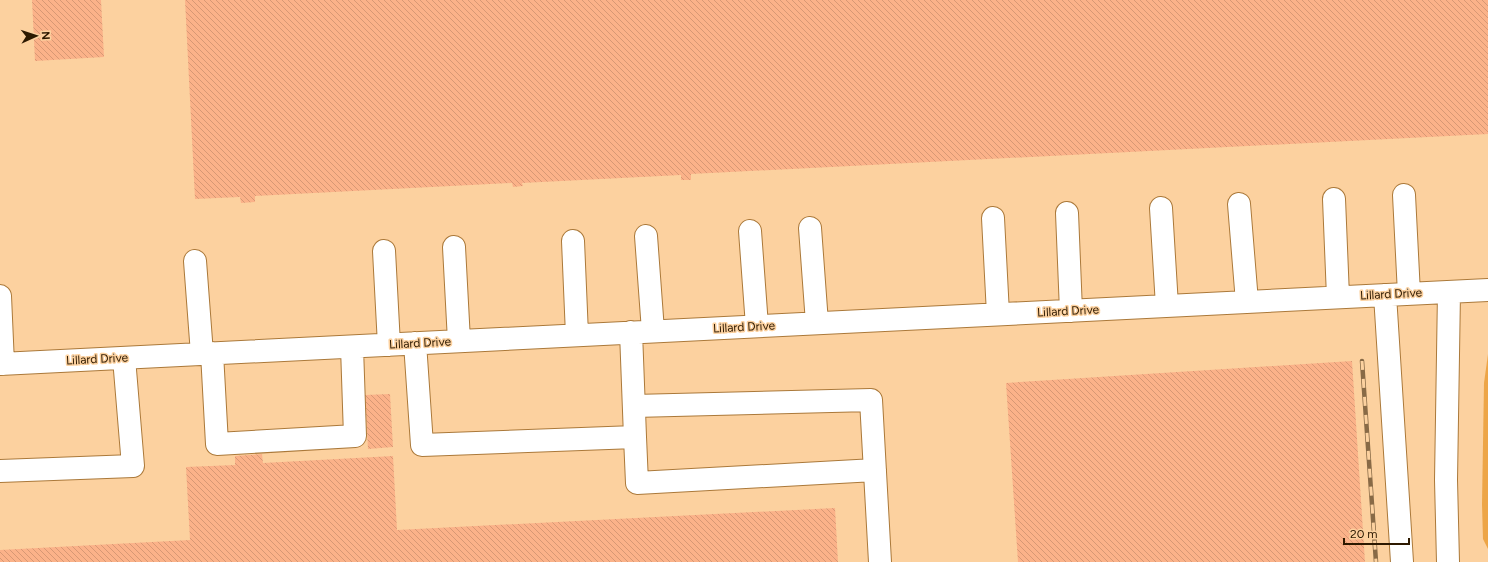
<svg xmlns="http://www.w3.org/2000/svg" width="1488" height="562" viewBox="0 0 1488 562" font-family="Figtree,sans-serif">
<defs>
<pattern id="building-back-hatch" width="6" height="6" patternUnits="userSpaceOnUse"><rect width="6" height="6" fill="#fbb289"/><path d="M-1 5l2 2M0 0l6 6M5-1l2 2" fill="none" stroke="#d79874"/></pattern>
</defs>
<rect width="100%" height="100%" fill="#fcd19f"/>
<!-- grass -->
<path fill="#eda547" d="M1488,354v195l-5,-10 -1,-35 2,-121z"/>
<!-- building -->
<path fill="url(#building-back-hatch)" d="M32,0h69l3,57 -69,4z
M185,0h1303v134l-797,40v6h-10v-5l-159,8 1,3 -10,1 -1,-4 -257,13v6l-14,1 -1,-6 -45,2z
M1352,361l13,201h-347l-12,-179z
M390,394l3,53 -25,2 -3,-54z
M262,454l1,9 130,-7 4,74 438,-22 3,54h-838v-12l190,-10 -4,-73 49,-2v-9z"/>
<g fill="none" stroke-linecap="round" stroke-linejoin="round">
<defs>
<path id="minor" d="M1404,195l5,99
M1334,199l4,98
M1239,204l8,98
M1161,208l6,98
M1067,213l4,98
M993,218l5,96
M810,228l7,95
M750,231l7,95
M646,236l7,95
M573,241l4,94
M454,247l5,94
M384,251l5,94
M195,261l7,93
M1385,295l17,267
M0,296l3,68
M415,343l7,102 213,-8 -4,-105
M212,353l5,91 138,-8 -3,-89
M0,364l1488,-74
M634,406l237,-6 9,162
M635,437l2,46 238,-13
M0,471l133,-5 -9,-108
M1448,562l-2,-82 3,-188"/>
</defs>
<!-- minor casing -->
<use href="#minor" stroke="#ab793a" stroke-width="24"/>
<!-- minor -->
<use href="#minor" stroke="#fff" stroke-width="22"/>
<defs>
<path id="rail" d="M1362,361l14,201"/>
</defs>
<!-- rail casing -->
<use href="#rail" stroke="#886a46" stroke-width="4.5"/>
<!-- rail -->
<use href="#rail" stroke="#fcd19f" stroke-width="3" stroke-dasharray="9" stroke-linecap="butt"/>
</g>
<g text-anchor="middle" stroke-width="3" stroke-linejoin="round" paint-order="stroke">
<!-- street labels -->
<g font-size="12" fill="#2d1900" stroke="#fcd19f">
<text transform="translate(1391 294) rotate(-3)" y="4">Lillard Drive</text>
<text transform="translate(1068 311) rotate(-3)" y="4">Lillard Drive</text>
<text transform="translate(744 327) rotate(-3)" y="4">Lillard Drive</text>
<text transform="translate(420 343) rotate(-3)" y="4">Lillard Drive</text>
<text transform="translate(97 359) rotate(-3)" y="4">Lillard Drive</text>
</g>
</g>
<!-- north arrow -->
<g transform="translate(36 36) rotate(87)" stroke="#fcd19f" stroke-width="3" paint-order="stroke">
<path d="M0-3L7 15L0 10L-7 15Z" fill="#2d1900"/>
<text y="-6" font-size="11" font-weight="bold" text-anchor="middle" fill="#2d1900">N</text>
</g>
<!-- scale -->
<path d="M1344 538v6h65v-6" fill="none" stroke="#2d1900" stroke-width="2"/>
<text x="1350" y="538" font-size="12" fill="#2d1900" stroke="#fcd19f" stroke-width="3" paint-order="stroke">20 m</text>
</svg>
